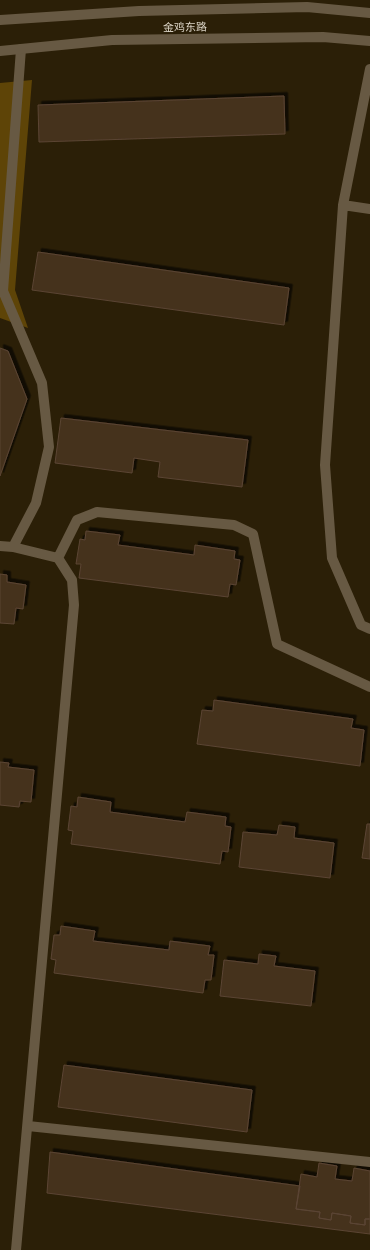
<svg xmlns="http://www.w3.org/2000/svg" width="370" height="1250" viewBox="0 0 370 1250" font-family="'Roboto Serif','Noto Sans SC',serif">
<defs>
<filter id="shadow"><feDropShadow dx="3.5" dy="-3.5" stdDeviation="0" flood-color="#0009"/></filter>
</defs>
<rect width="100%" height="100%" fill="#2b1f07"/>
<!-- green -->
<path fill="#5e4407" d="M32,80l-17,210 13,38 -28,-10v-235z"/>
<!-- building -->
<path fill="#45311f" stroke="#5b4533" filter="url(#shadow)" d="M284,96l1,38 -246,8 -1,-37z
M38,252l251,36 -5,37 -252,-35z
M0,348l8,3 19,48 -27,77z
M61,418l187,22 -6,47 -84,-10 2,-15 -26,-4 -2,15 -77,-10z
M86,531l34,4 -2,10 76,10 1,-10 40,6 -1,8 6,1 -4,25 -6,-1 -2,13 -149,-19 2,-14h-5l4,-25 5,1z
M0,574l7,1v7l19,3 -3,24 -7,-1 -2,16 -14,-1z
M214,700l139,19 -2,9 13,2 -4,36 -163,-22 5,-34 11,1z
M0,762l9,1 -1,4 26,3 -3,32 -11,-1 -1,6 -19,-2z
M78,797l33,5 -1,10 75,10 2,-10 39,5 -1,9 6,1 -3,25 -6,-1 -2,13 -149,-20 2,-13 -5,-1 3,-24 6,1z
M367,824h3v35l-8,-1z
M279,825l16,2 -1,11 40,5 -4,35 -91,-11 4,-35 34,3z
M61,926l34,5 -2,10 76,9 1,-9 40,5 -2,9h6l-3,25h-6l-2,13 -149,-20 2,-13 -5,-1 3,-24h6z
M259,954l17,2 -2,10 41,5 -4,35 -91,-10 4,-36 34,4z
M64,1065l188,25 -5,42 -189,-25z
M50,1152l250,34 -4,23 24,3 -1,6 12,2 1,-7 19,3 -1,7 15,2v-6h5v15l-323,-41z
M319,1163l18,3 -2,13 17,2 2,-13 16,3v48h-5v6l-15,-2 1,-7 -19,-3 -1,7 -12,-2 1,-6 -24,-3 5,-35 16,3z"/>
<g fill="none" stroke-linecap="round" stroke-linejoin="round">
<!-- service -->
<path stroke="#675943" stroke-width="10" d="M370,69l-27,136 -18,260 7,93 29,67 9,4
M343,205l27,4
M0,546l13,1 45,11 14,22 2,25 -58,645
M13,547l23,-44 13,-56 -7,-64 -39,-92 18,-242
M58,558l19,-38 20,-8 137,13 19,9 24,110 93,43
M28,1126l342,36"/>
<!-- tertiary -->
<path stroke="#675943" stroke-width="10" d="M0,20l139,-9 168,-4 63,6
M0,51l112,-11 211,-3 47,4"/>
</g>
<g text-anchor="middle" stroke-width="3" stroke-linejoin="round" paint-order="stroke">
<!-- street labels -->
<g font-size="11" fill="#dbd4c6" stroke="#2b1f07">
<text transform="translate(185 27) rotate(-1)" y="4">金鸡东路</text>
</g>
</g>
</svg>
